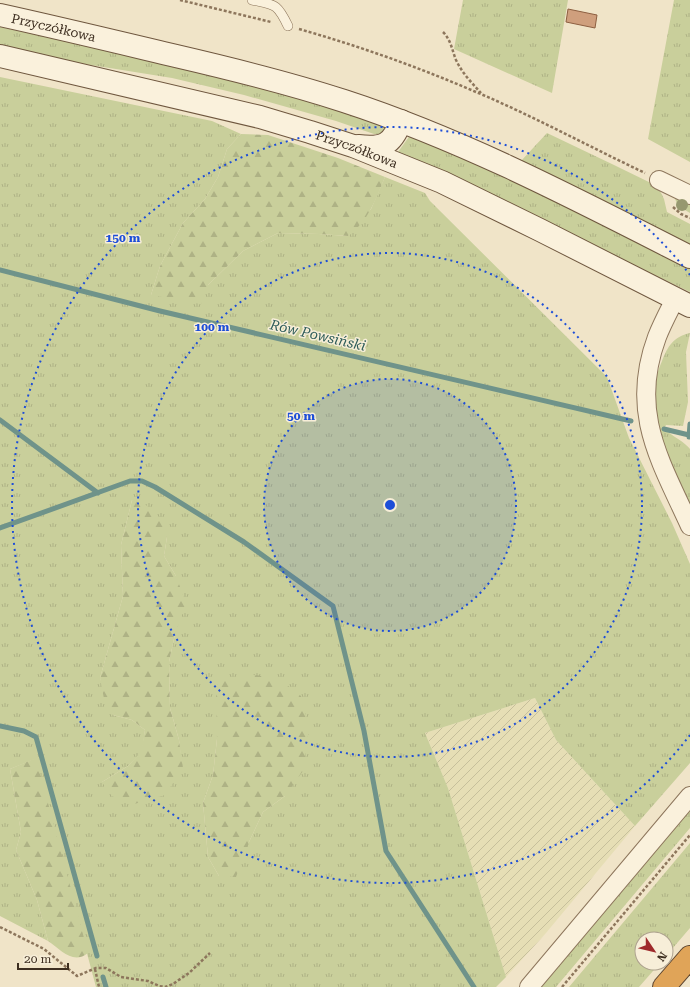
<svg xmlns="http://www.w3.org/2000/svg" width="690" height="987" viewBox="0 0 690 987" font-family="'Roboto Serif',serif">
<defs>
<pattern id="farmland-furrows" width="10" height="10" patternUnits="userSpaceOnUse"><rect width="10" height="10" fill="#e6deb5"/><path d="M-1 1l2-2M0 10L10 0M9 11l2-2" fill="none" stroke="#c6bf9b"/></pattern>
<pattern id="grass-tufts" width="24" height="20" patternUnits="userSpaceOnUse"><rect width="24" height="20" fill="#c9cf9b"/><path d="M3 7l-1-3M5 7V3M7 7l1-3M15 17l-1-3M17 17v-4M19 17l1-3" fill="none" stroke="#aeb285"/></pattern>
<pattern id="forest-firs" width="22" height="20" patternUnits="userSpaceOnUse"><rect width="22" height="20" fill="#c9cf9b"/><path d="M5 1l3.5 6h-7zM16 11l3.5 6h-7z" fill="#aeb285"/></pattern>
</defs>
<rect width="100%" height="100%" fill="#f0e4c8"/>
<!-- farmland -->
<path fill="url(#farmland-furrows)" d="M535,698l21,42 79,86 -89,107 -40,44 -58,-189 -23,-55z"/>
<!-- grass -->
<path fill="url(#grass-tufts)" fill-rule="evenodd" d="M463,0h105l-16,93 -98,-44z
M674,0h16v162l-42,-23z
M0,27l139,30 146,36 99,33 1,6 -4,2h-7l-38,-13 -92,-26 -72,-17 -106,-17 -66,-16z
M0,77l212,44 29,13 -14,15 -9,28 -13,22 -22,24 -23,43 -9,29 57,-10 35,-34 35,-18 41,1 29,2 23,-27 14,-32 40,16 5,8 177,176 22,61 43,85 18,41v199l-55,63 -79,-86 -21,-42 -110,35 23,55 58,189 -10,10h-400l-61,-228 -25,10 11,63 -5,18 21,50 11,41 -48,-25zM132,500l35,37 -3,19 12,20 -1,58 -6,28 1,46 9,32 3,28 -80,14 26,-16 14,-14 3,-22 -13,-10 -19,-5 -13,-37 23,-82 -2,-51zM217,739l68,57 -22,16 -14,30 -30,34 -11,-19 -5,-54 10,-28z
M547,133l67,32 41,20 5,6 4,8 3,13 23,12v20l-169,-83z
M411,134l145,67 134,67v24l-292,-140z
M673,194l17,8v11l-12,-7z
M690,333l-4,19 2,50 -5,24 -17,-1 -2,4c7,6 22,14 26,20v55c-14,-30 -36,-73 -36,-107 -1,-12 3,-24 8,-36 6,-15 11,-24 28,-28z
M690,809v19l-134,159h-17z
M690,843v85l-24,28v-17h-24v24h18l-21,24h-70z"/>
<!-- forest -->
<path fill="url(#forest-firs)" d="M241,134l27,1 70,23 47,19c-10,24 -16,43 -37,59l-29,-2 -41,-1 -35,18 -35,34 -7,19 -50,-9 9,-29 23,-43 22,-24 13,-22 9,-28z
M132,500l14,5 16,15 5,17 -3,19 12,20 10,27 -11,31 -6,28 1,46 9,32 4,28 -18,27 -34,10 -19,-9 -10,-14 26,-16 13,-14 4,-22 -13,-10 -19,-5 -8,-11 -5,-26 23,-82 -2,-51z
M256,675l23,4 22,17 8,32 -6,43 -18,25 -22,16 -14,30 -13,35 -17,-1 -11,-19 -5,-54 10,-28 4,-36 -1,-54 15,-7z
M36,758l52,195c-15,12 -27,-3 -40,-12l-11,-41 -21,-50 5,-18 -11,-63z"/>
<g fill="none" stroke-linecap="round" stroke-linejoin="round">
<!-- stream -->
<path stroke="#6f938a" stroke-width="5" d="M0,270l160,41 471,110
M0,420l98,73
M664,429l25,6
M689,437l1,-13
M0,528l130,-47h12l13,6 89,55 89,64 31,125 22,120 88,136
M0,726l24,5 12,6 61,219
M103,977l3,10"/>
</g>
<!-- building -->
<path fill="#cf9f7d" stroke="#8d5f41" d="M568,9l29,6 -2,13 -29,-6z"/>
<g fill="none" stroke-linecap="round" stroke-linejoin="round">
<defs>
<path id="service" d="M252,0c23,5 25,3 36,26"/>
<path id="minor" d="M659,180l31,15
M675,299c-6,12 -13,25 -18,38 -28,75 3,123 33,189
M529,987l161,-191"/>
<g id="secondary">
<path id="s1" d="M0,15c59,13 117,27 176,41 56,13 113,27 168,45 120,39 234,99 346,156"/>
<path id="s2" d="M0,56l260,61 50,15 43,14 89,36 98,48 150,76"/>
<path d="M358,146c25,3 34,-1 43,-25"/>
</g>
<path id="motorway" d="M664,987l26,-30"/>
</defs>
<!-- service casing -->
<use href="#service" stroke="#8d765c" stroke-width="10"/>
<!-- minor casing -->
<use href="#minor" stroke="#8d765c" stroke-width="20"/>
<!-- secondary casing -->
<use href="#secondary" stroke="#6f573f" stroke-width="24"/>
<!-- motorway casing -->
<use href="#motorway" stroke="#5b4430" stroke-width="24"/>
<!-- path -->
<path stroke="#8d765c" stroke-width="2.5" stroke-dasharray="3 2" stroke-linecap="butt" d="M180,0l91,22
M299,29c60,17 119,38 177,63 57,24 112,54 169,81
M443,32c8,8 9,18 13,28 6,13 16,23 25,33
M673,207l8,7 9,4
M0,927l44,22 33,27 19,-8h10l15,9 27,4 11,5 6,1 8,-3 16,-11 21,-20
M95,969l4,18
M562,987l128,-152"/>
<!-- service -->
<use href="#service" stroke="#faf1dc" stroke-width="9"/>
<!-- minor -->
<use href="#minor" stroke="#faf1dc" stroke-width="18"/>
<!-- secondary -->
<use href="#secondary" stroke="#faf1dc" stroke-width="22"/>
<!-- motorway -->
<use href="#motorway" stroke="#e0a458" stroke-width="22"/>
</g>
<!-- trees -->
<circle fill="#96986f" cx="682" cy="205" r="6"/>
<!-- distance rings -->
<circle cx="390" cy="505" r="126" fill="#1d4ed8" fill-opacity=".12"/>
<g fill="none" stroke="#1d4ed8" stroke-width="2" stroke-dasharray="2 4">
<circle cx="390" cy="505" r="126"/>
<circle cx="390" cy="505" r="252"/>
<path d="M690 735A378 378 0 1 1 690 275"/>
</g>
<g text-anchor="middle" stroke-width="3" stroke-linejoin="round" paint-order="stroke">
<!-- street labels -->
<g font-size="13" fill="#3d2e20" stroke="#f7eed8">
<text dy="5" stroke="none"><textPath href="#s1" startOffset="55">Przyczółkowa</textPath></text>
<text dy="5" stroke="none"><textPath href="#s2" startOffset="369">Przyczółkowa</textPath></text>
</g>
<!-- water labels -->
<g font-size="14" font-style="italic" fill="#2f5d5a" stroke="#f7eed8">
<text transform="translate(318 335) rotate(13)" y="5">Rów Powsiński</text>
</g>
</g>
<circle cx="390" cy="505" r="6" fill="#1d4ed8" stroke="#f7eed8" stroke-width="2"/>
<g font-size="12" text-anchor="middle" font-weight="bold" fill="#1d4ed8" stroke="#f7eed8" stroke-width="3" stroke-linejoin="round" paint-order="stroke">
<text x="123" y="242">150 m</text>
<text x="212" y="331">100 m</text>
<text x="301" y="420">50 m</text>
</g>
<!-- north arrow -->
<g transform="translate(654 951) rotate(125)"><circle r="19" fill="#f7eed8" stroke="#ada18e"/>
<path d="M0-3L7 15L0 10L-7 15Z" fill="#9e2a2b"/>
<text y="-6" font-size="11" font-weight="bold" text-anchor="middle" fill="#3d2e20">N</text>
</g>
<!-- scale -->
<path d="M18 963v6h50v-6" fill="none" stroke="#3d2e20" stroke-width="2"/>
<text x="24" y="963" font-size="12" fill="#3d2e20" stroke="#f7eed8" stroke-width="3" paint-order="stroke">20 m</text>
</svg>
